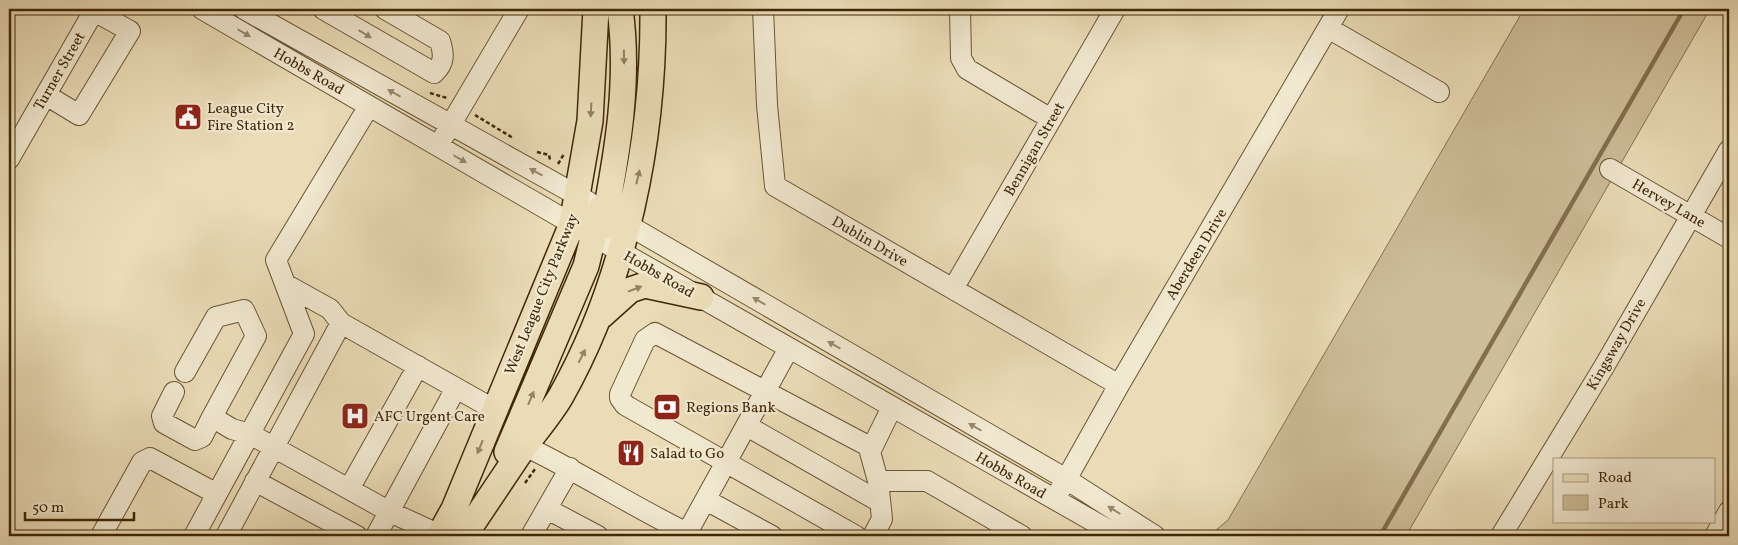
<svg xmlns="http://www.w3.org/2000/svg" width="1738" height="545" viewBox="0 0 1738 545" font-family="Vollkorn,serif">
<rect width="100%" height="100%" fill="#eadcb7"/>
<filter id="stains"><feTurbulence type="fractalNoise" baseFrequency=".004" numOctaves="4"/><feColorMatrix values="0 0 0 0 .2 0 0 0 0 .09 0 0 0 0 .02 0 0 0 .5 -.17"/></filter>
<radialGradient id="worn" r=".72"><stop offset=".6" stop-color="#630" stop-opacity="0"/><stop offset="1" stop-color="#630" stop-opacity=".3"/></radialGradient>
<!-- green -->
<path fill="#cdbd99" stroke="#867251" d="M1524,9h186l-304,527h-197l19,-16z"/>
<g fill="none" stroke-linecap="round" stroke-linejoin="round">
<!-- stream -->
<path stroke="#836f4e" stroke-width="4.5" d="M1380,536l304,-527"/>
<defs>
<path id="minor" d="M202,9l391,227 526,300
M244,9l345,193
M323,9l111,64c11,-10 10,-19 6,-32l-55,-32
M763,9l4,96 8,81 344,199
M960,9l1,49 6,11 84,50
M1328,28l111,64
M46,95l33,20 51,-84 -36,-20
M444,136l75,-127
M9,159l86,-150
M1610,169l119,69
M616,218l450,261 89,57
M285,284l45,25 11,14 154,87
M953,289l162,-280
M185,372l31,-55 28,-7 12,26 -44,81
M174,392l-12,24 2,7 31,17 7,-3 10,-20 20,12 18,5 140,78 50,23
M892,407l-22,45 8,29h49l95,55
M747,426l133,76
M525,446c56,27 107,60 162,87l102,-185
M255,481l102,55
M349,489l69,-123
M1059,492l60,-107 220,-376
M706,500l66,36
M547,509l51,27
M101,536l41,-74 8,-4 67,36
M194,536l110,-202 -28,-74 93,-154
M226,536l115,-213
M376,536l80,-148
M531,536l39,-68
M856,536l-231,-131 -5,-7v-4l25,-54 10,-7 217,115
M873,536l9,-17 -3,-29
M1501,536l104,-171 124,-215
M1715,536l14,-25"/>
<path id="major" d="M603,227c14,-72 27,-145 17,-218
M601,316l29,-26 15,-5 56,12
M507,452l79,-186 14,-57
M439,536l15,-27 118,-285 18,-103 6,-112
M464,536c19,-28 38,-57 57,-85 13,-18 29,-36 40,-55 65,-116 93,-256 92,-387"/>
</defs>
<!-- minor casing -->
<use href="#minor" stroke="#6a5534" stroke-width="22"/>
<!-- major casing -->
<use href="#major" stroke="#402809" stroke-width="28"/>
<!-- path -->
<path stroke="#402809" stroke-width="2.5" stroke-dasharray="4 2.5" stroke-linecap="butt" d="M430,93l17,5
M475,115l38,23
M537,152l12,3 1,5
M558,164l6,-10
M525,483l10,-14"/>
<!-- minor -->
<use href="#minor" stroke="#f1e8d0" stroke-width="20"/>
<!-- major -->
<use href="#major" stroke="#eadcb7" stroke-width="25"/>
</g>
<!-- one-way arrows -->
<defs><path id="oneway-solid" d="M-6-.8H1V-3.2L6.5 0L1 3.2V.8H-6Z" transform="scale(1.25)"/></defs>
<g fill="#98886c">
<use href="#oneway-solid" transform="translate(244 33) rotate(30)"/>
<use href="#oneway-solid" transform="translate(365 34) rotate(31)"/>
<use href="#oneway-solid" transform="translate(394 93) rotate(-151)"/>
<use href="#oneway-solid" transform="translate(460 159) rotate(30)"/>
<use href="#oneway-solid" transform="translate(536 172) rotate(-151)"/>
<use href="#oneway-solid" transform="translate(759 301) rotate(-150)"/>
<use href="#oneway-solid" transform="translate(834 345) rotate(-150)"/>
<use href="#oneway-solid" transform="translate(975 427) rotate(-150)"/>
<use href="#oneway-solid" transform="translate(1114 510) rotate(-148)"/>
</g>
<g fill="#958260">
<use href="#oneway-solid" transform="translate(624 57) rotate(89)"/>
<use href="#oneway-solid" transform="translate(591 110) rotate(93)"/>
<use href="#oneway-solid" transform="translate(638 177) rotate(-77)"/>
<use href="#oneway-solid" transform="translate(635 289) rotate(-21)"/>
<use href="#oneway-solid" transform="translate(582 356) rotate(-63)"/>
<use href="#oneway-solid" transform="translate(531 398) rotate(-67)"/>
<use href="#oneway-solid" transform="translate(480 447) rotate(112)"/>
</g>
<!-- icons -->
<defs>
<symbol id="civic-square" viewBox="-11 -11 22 22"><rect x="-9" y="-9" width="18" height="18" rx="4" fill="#8f2418" stroke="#f1e8d0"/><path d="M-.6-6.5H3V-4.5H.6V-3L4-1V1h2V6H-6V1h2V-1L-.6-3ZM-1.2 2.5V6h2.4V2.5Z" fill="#fff"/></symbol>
<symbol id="bank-square" viewBox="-11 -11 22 22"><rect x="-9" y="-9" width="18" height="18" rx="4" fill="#8f2418" stroke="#f1e8d0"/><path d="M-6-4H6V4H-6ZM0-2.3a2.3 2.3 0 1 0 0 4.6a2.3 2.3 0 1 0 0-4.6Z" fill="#fff"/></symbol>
<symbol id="hospital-square" viewBox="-11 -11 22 22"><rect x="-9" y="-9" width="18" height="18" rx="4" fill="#8f2418" stroke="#f1e8d0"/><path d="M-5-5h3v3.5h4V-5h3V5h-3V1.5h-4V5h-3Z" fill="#fff"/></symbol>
<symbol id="restaurant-square" viewBox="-11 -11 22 22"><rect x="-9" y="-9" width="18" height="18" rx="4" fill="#8f2418" stroke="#f1e8d0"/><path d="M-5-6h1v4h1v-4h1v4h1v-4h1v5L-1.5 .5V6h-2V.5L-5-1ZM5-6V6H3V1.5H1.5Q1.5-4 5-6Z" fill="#fff"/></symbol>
</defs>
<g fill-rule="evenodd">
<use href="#civic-square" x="172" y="101" width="32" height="32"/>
<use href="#bank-square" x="651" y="391" width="32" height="32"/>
<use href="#hospital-square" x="339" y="400" width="32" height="32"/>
<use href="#restaurant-square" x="615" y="437" width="32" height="32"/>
</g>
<g text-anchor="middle" stroke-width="4.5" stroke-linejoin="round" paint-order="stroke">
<!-- street labels -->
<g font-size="15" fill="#402809" stroke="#f1e8d0">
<text transform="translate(59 71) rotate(-60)" y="5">Turner Street</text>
<text transform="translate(309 71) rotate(30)" y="5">Hobbs Road</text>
<text transform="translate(1034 149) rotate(-60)" y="5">Bennigan Street</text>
<text transform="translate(1669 203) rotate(30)" y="5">Hervey Lane</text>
<text transform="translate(870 241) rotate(30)" y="5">Dublin Drive</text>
<text transform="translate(1196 254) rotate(-59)" y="5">Aberdeen Drive</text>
<text transform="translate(659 274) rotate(30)" y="5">Hobbs Road</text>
<text transform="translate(541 294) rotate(-68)" y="5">West League City Parkway</text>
<text transform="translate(1616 344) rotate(-60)" y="5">Kingsway Drive</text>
<text transform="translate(1011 475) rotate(30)" y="5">Hobbs Road</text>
</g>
<!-- poi labels -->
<g font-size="15" fill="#402809" stroke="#f1e8d0" text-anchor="start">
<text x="207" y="113">League City<tspan x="207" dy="17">Fire Station 2</tspan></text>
<text x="686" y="412">Regions Bank</text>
<text x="374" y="421">AFC Urgent Care</text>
<text x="650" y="458">Salad to Go</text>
</g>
</g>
<!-- margin -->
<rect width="1738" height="545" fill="none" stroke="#eadcb7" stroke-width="30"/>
<rect x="10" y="10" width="1718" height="525" fill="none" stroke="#402809" stroke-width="2.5"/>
<rect x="15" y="15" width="1708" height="515" fill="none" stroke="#402809"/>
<!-- legend -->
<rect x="1553" y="458" width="162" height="65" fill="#f1e8d0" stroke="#aa9b80"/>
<rect x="1563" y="474" width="25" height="8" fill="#eadcb7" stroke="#aa9b80"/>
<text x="1598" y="482" font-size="15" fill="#402809">Road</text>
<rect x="1563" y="495" width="25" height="15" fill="#cdbd99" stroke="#aa9b80"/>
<text x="1598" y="508" font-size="15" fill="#402809">Park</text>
<!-- scale -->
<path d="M25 512v8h109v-8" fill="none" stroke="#402809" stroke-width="2.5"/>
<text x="32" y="512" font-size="15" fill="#402809" stroke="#f1e8d0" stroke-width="4" paint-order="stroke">50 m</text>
<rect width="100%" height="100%" filter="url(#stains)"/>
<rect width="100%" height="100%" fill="url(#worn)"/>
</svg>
